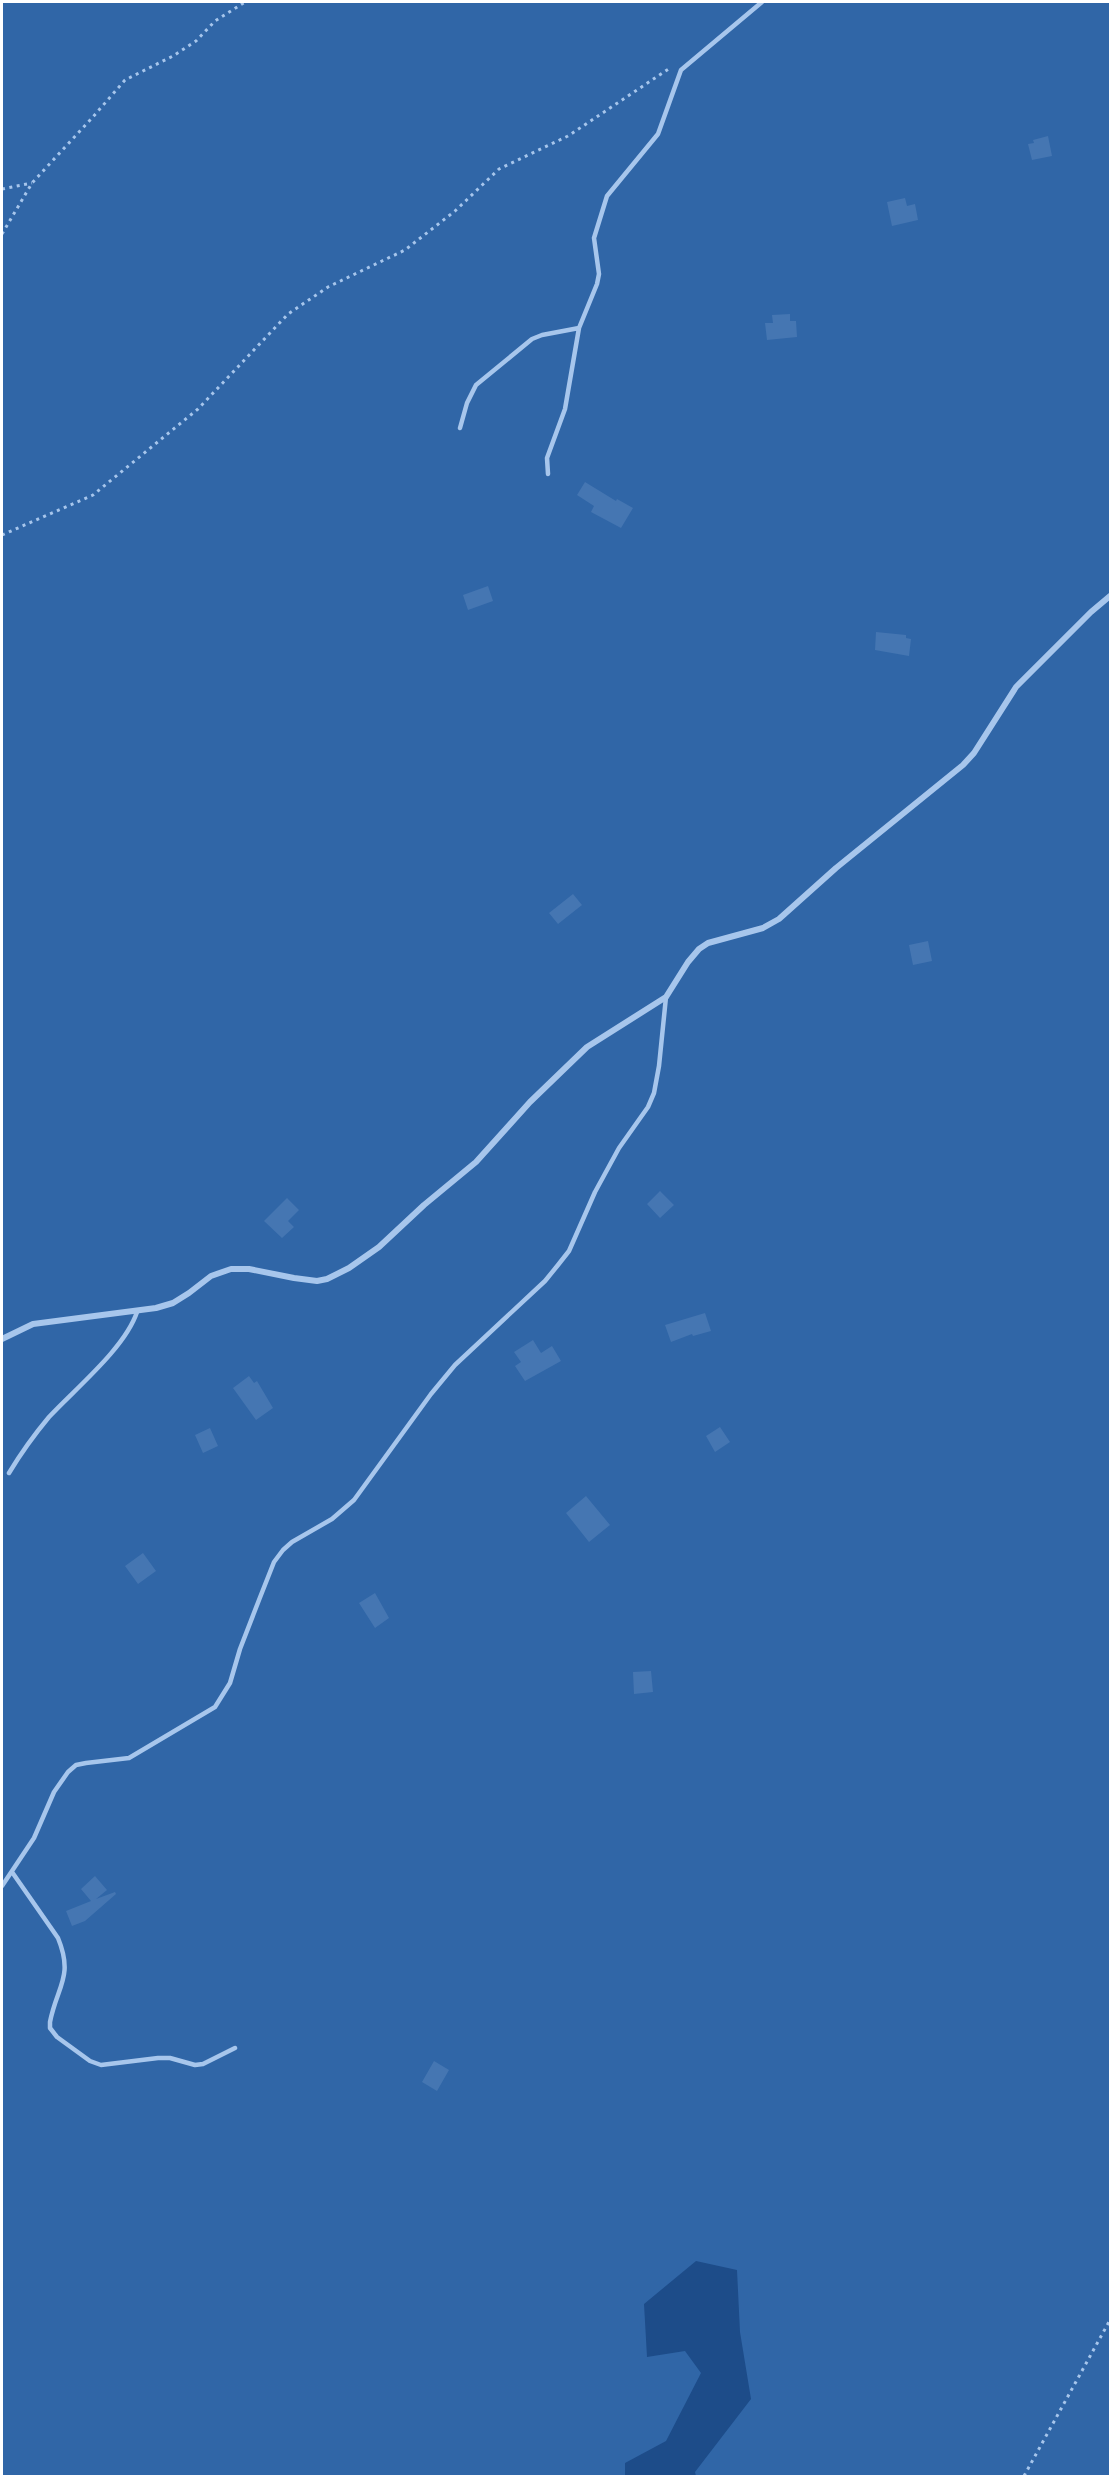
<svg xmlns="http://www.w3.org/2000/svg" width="1112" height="2478" viewBox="0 0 1112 2478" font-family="Commissioner,sans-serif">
<rect width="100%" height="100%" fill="#1d4c89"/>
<!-- green -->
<path fill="#3066a7" d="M2,2h1108v2474h-414l-1,-4 56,-73 -11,-67 -3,-62 -41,-9 -52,43 3,53 38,-6 16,22 -35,68 -41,22v13h-623z"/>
<!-- building -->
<path fill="#4576b2" d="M1048,136l4,20 -20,4 -4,-16 6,-1 -1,-3z
M905,198l2,8 8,-2 3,16 -26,6 -5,-24z
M790,314v7h6l1,16 -30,3 -2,-17h8l-1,-8z
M585,482l31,19 1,-2 16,9 -12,20 -30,-16 3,-6 -17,-11z
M488,586l5,15 -25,9 -5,-15z
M876,632l30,3v3l5,1 -2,17 -34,-6z
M573,894l9,11 -24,19 -9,-11z
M928,941l4,20 -19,4 -4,-20z
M660,1191l14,14 -14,13 -13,-14z
M287,1198l12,12 -11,11 6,6 -12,11 -18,-17z
M705,1313l6,18 -18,5 -1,-2 -21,8 -6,-17z
M533,1340l8,13 11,-7 9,15 -36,20 -10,-15 6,-4 -7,-10z
M249,1376l5,7 3,-2 16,27 -17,12 -23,-32z
M720,1427l10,15 -15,10 -9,-16z
M210,1428l8,18 -15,7 -8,-18z
M586,1496l24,29 -21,17 -23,-29z
M143,1553l13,18 -18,13 -13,-18z
M375,1593l14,25 -14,10 -16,-25z
M651,1671l2,21 -19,2 -1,-22z
M95,1876l12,14 -11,9 19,-7 1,2 -31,27 -13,5 -6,-15 25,-10 -10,-12z
M434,2061l15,9 -12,21 -15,-9z"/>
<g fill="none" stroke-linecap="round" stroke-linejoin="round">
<!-- path -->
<path stroke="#a7c6ec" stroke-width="3" stroke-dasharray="3 4.5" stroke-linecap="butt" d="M2,189l30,-6
M2,234l30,-51 60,-65 33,-38 48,-24 23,-15 19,-20 30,-19
M2,535l91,-40 105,-86 90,-95 40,-27 77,-37 50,-39 44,-42 69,-33 102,-68
M1024,2476l86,-156"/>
<!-- lane -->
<path stroke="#a7c6ec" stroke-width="4.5" d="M460,428l7,-25 9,-18 56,-46 10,-4 37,-7
M548,474l-1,-16 18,-49 14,-81 18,-44 2,-10 -5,-36 13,-42 51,-62 23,-64 81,-68
M9,1473c12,-20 25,-38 40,-56 27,-29 76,-69 88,-105
M12,1872l46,66c16,39 -1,48 -8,84v6l7,9 33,24 11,4 57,-7h12l25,7 8,-1 32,-16
M2,1886l32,-48 20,-46 14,-20 8,-7 10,-2 43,-5 86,-51 15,-24 10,-34 19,-49 15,-38 9,-12 9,-8 40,-23 22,-19 77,-106 24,-29 90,-84 13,-16 11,-14 26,-59 24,-44 29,-41 6,-14 5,-27 7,-69"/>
<!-- street -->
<path stroke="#a7c6ec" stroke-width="6" d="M2,1339l31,-15 123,-16 17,-5 16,-10 22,-17 20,-7h18l45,9 23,3 10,-2 22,-11 30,-21 45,-42 52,-43 54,-60 57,-55 79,-50 22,-35 11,-13 9,-6 55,-15 16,-9 57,-51 127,-103 11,-12 42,-66 75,-75 19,-16"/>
</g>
<!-- border -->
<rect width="1112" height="2478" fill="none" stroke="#ffffff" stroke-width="6"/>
</svg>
